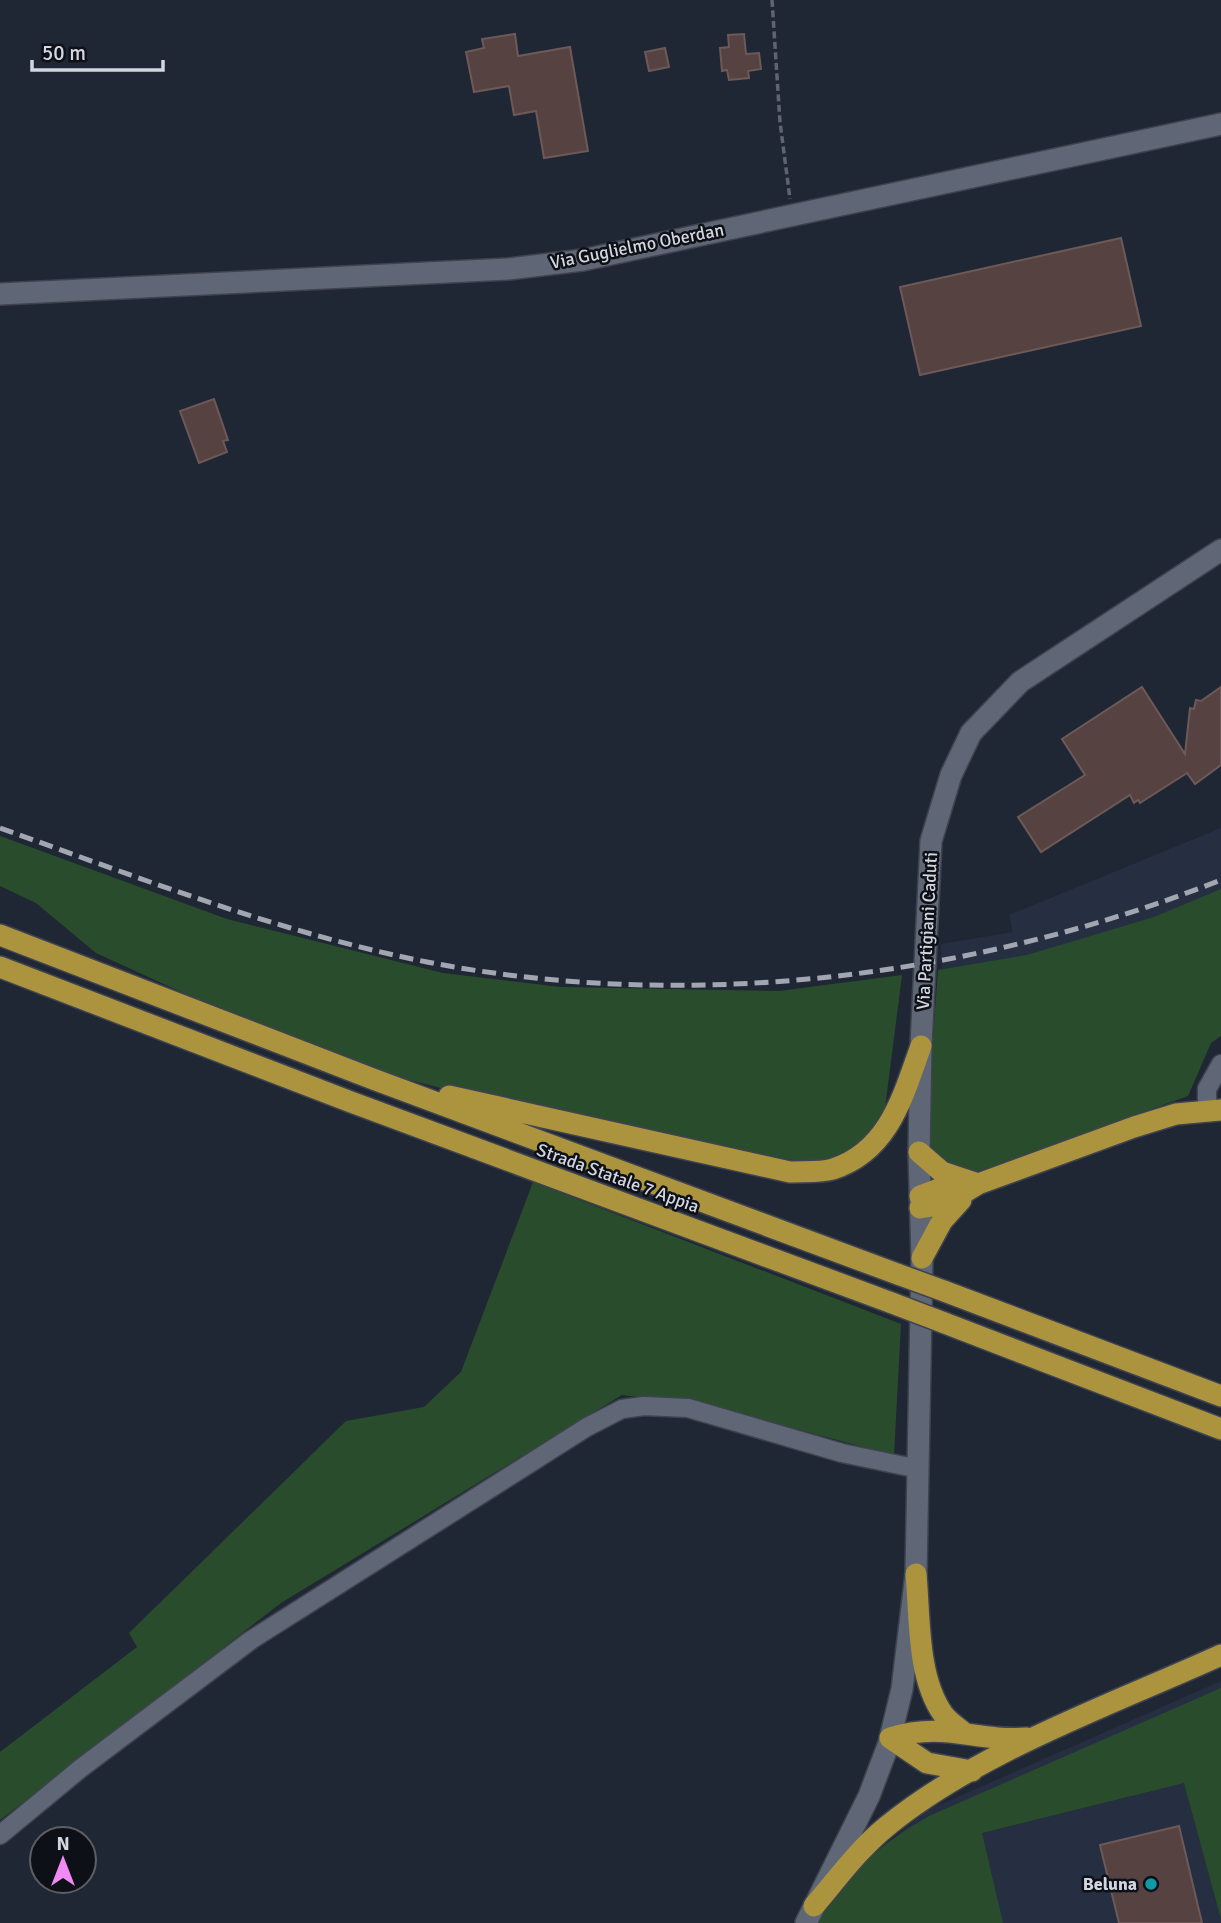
<svg xmlns="http://www.w3.org/2000/svg" width="1221" height="1923" viewBox="0 0 1221 1923" font-family="Signika,sans-serif">
<rect width="100%" height="100%" fill="#202734"/>
<!-- built -->
<path fill="#262e41" d="M1221,828v77l-279,78 -1,-39 72,-12 -4,-17z
M1221,1681v242h-396l71,-87 32,-26z"/>
<!-- green -->
<path fill="#294d2c" d="M0,836l227,83 216,54 118,14 218,4 123,-16 -18,141 -27,30 -40,19 -318,-62 -113,-29 -146,-55 -144,-66 -60,-50 -36,-17z
M1221,889v147l-10,7 -23,53 -220,79 -29,-11 -14,-21 13,-173 89,-15 127,-38z
M533,1182l368,142 -7,131 -193,-51 -79,-9 -341,208 -281,217v-68l137,-105 -8,-14 217,-212 78,-14 37,-35z
M1221,1688v231l-37,-136 -202,50 21,90h-186c35,-53 57,-75 112,-107z"/>
<!-- building -->
<path fill="#554241" stroke="#6d5957" stroke-width="2" d="M515,34l3,22 52,-9 18,104 -44,7 -8,-47 -22,4 -5,-29 -35,6 -8,-40 18,-4 -2,-9z
M744,34l2,20 13,-1 2,16 -13,2 1,7 -20,2 -2,-10 -5,1 -2,-23 9,-1 -1,-12z
M665,48l4,19 -20,4 -4,-19z
M1121,238l20,88 -221,49 -20,-88z
M214,399l14,41 -5,1 4,11 -28,11 -19,-52z
M1142,687l43,67 5,-46 4,1 2,-9 5,1 20,-14v78l-26,19 -8,-11 -47,30 -2,-3 -4,3 -4,-8 -89,57 -23,-35 67,-42 -23,-36z
M1179,1826l23,97h-83l-19,-78z"/>
<g fill="none" stroke-linecap="round" stroke-linejoin="round">
<defs>
<path id="street" d="M1207,1110v-21l14,-25
M0,1835l81,-67 170,-128 336,-213 35,-18 22,-3 44,2 154,45 77,16"/>
<path id="secondary" d="M0,294l508,-25 75,-9 638,-136
M806,1923l63,-127 20,-53 13,-54 14,-115 6,-316 -3,-106 2,-106 10,-205 20,-66 20,-42 49,-51 201,-132"/>
<path id="highway" d="M0,935l373,144 527,196
M0,967l351,135 541,201
M449,1096l341,76c13,-1 30,1 43,-3 56,-18 70,-73 88,-123
M919,1152l23,20 36,12
M920,1196l32,-12h17
M920,1208l25,-4 33,-20 156,-57 42,-13 45,-4
M922,1258l20,-37 19,-21
M944,1291l277,105
M942,1322l279,107
M916,1574c4,44 1,103 27,140 5,7 14,13 20,18
M890,1738c55,-17 84,4 137,0
M890,1738l37,25 45,8
M814,1906c23,-27 45,-57 72,-79 91,-75 227,-123 335,-172"/>
</defs>
<!-- street casing -->
<use href="#street" stroke="#3e434f" stroke-width="21"/>
<!-- secondary casing -->
<use href="#secondary" stroke="#3e434f" stroke-width="24"/>
<!-- highway casing -->
<use href="#highway" stroke="#3e434f" stroke-width="24"/>
<!-- path -->
<path stroke="#5e6470" stroke-width="3.5" stroke-dasharray="7 3.5" stroke-linecap="butt" d="M772,0l8,122 10,77"/>
<!-- street -->
<use href="#street" stroke="#5f6776" stroke-width="18"/>
<!-- secondary -->
<use href="#secondary" stroke="#5f6776" stroke-width="21"/>
<!-- highway -->
<use href="#highway" stroke="#ac943e" stroke-width="21"/>
<!-- rail -->
<path stroke="#a1a6b0" stroke-width="5" stroke-dasharray="14 7" stroke-linecap="butt" d="M0,828c140,50 280,105 427,134 264,51 545,16 794,-82"/>
<defs>
<path id="highway-bridge" d="M900,1275l44,16
M892,1303l50,19"/>
</defs>
<!-- highway-bridge casing -->
<use href="#highway-bridge" stroke="#3e434f" stroke-width="24" stroke-linecap="butt"/>
<!-- highway-bridge -->
<use href="#highway-bridge" stroke="#ac943e" stroke-width="21"/>
</g>
<!-- markers -->
<circle fill="#0f9aa8" stroke="#0d1016" stroke-width="2.5" cx="1151" cy="1884" r="7"/>
<g text-anchor="middle" stroke-width="5" stroke-linejoin="round" paint-order="stroke">
<!-- street labels -->
<g font-size="18" fill="#d2d6df" stroke="#0d1016">
<text transform="translate(637 246) rotate(-11)" y="6">Via Guglielmo Oberdan</text>
<text transform="translate(927 931) rotate(-87)" y="6">Via Partigiani Caduti</text>
<text transform="translate(618 1178) rotate(20)" y="6">Strada Statale 7 Appia</text>
</g>
<!-- poi labels -->
<g font-size="18" font-weight="bold" fill="#d2d6df" stroke="#0d1016" text-anchor="end">
<text x="1137" y="1890">Beluna</text>
</g>
</g>
<!-- north arrow -->
<g transform="translate(63 1860)"><circle r="33" fill="#0d1016" stroke="#5c5f66" stroke-width="2"/>
<path d="M0-5L12 26L0 18L-12 26Z" fill="#f18af4"/>
<text y="-10" font-size="19" font-weight="bold" text-anchor="middle" fill="#d2d6df">N</text>
</g>
<!-- scale -->
<path d="M32 60v10h131v-10" fill="none" stroke="#d2d6df" stroke-width="3.5"/>
<text x="42" y="60" font-size="21" fill="#d2d6df" stroke="#0d1016" stroke-width="5" paint-order="stroke">50 m</text>
</svg>
